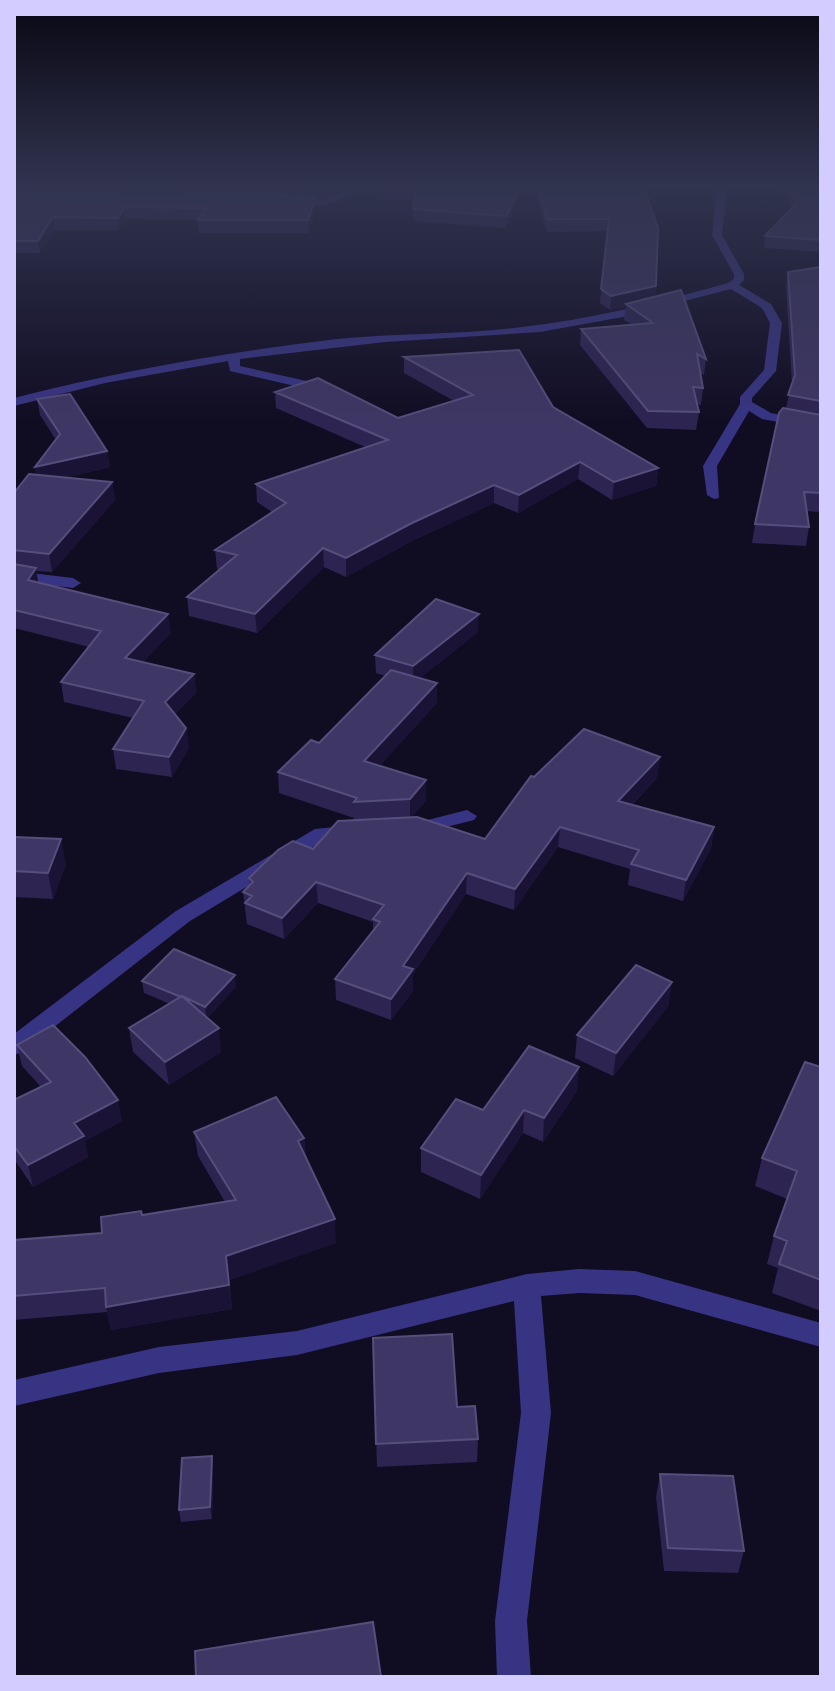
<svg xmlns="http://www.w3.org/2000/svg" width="835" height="1691" viewBox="0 0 835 1691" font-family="Lato,sans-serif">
<rect width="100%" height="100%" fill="#100c22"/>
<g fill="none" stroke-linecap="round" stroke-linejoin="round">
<!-- street -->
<path fill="#383484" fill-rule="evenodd" d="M358,188h13l-48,17 -35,2 -5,-3 39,-5z
M717,188h10l-5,47 22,39v6l-5,5 32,19 11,19 -6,48 -24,27v4l19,11 50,9v8l-59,-11 -13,-8 -32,55 2,32 -5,1 -7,-4 -4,-29 37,-62v-7l24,-27 6,-47 -8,-15 -31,-19 -108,28 -83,15 -155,10 -145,17v7l89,20 2,3 -6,4 -95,-22 -2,-10 -123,22 -91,23v-8c106,-27 214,-46 323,-59 59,-6 118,-4 177,-11 73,-8 144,-25 214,-45l6,-4v-5l-22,-39z
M14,571l59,7 8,5 -8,5 -59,-7z
M467,810l10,6 -3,4 -59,15 -10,-6 3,-4z
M355,825l7,2 3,4 -3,4 -36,4 -136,82 -168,131 -8,3v-21l162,-123 139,-82z
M579,1269l56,2 186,52v24l-186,-52 -56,-2 -38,3 10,117 -24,208 4,56h-34l-2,-56 26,-208 -7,-112 -217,54 -138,18 -145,33v-26l145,-33 138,-16 230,-57z"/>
</g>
<!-- wall -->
<path fill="#2d2451" d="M14,188h324l-3,2 -13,-1 -1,5 -9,2 4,13 -8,24h-109l-1,-13 -72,-1 -7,11h-64l-15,23h-26z
M376,188h146l-1,5 -15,35 -93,-7 1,-22h-38z
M534,188h110l12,98 -1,11 51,62 -2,16 -4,-2 3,15 -2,17 -4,-1 2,8 -3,18 -49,-2 -67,-83 1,-16 50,-5 -7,-4 2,-14 -16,4 -10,-7 7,-72 -60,1z
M782,188h39v64l-57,-4 1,-12 28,-29z
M821,267v245l-14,-1 2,16 -3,19 -54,-3 3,-19 37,-140 -6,-97 2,-15z
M404,357l149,50 105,61 -2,18 -44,14 -34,-21 -60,34 -24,-10 -84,39 -64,35 -22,-10 -67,66 -68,-17 -2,-19 32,-27 -2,-1 -2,-19 57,-38 -15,-10 -1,-18 109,-37 -89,-39 -1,-16 123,26 56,-17 -50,-28z
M37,399l70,52 3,16 -46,11 48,4 3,18 -63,72 -16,-1 2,12 133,50 -28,29 51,12 2,19 -21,21 11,14 3,20 -17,29 -56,-8 -3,-20 20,-31 -69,-16 -3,-20 28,-35 -75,-19v-135l22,-18 -1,-8 21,-27 -16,-25z
M478,632l-58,46 17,25 -57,62 46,15v21l-14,16 73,22 49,-62 126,-20 -3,21 -25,27 82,22 -3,21 -28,53 -55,-16 2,-16 -72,-22 -44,63 -48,-16 -53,80v17l-22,29 -55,-20 -1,-21 38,-48v-9l-55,-19 -34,36 -37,-15 -4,-32 7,-7 -1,-7 64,-29 41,-29v-2l-75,-25 -1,-21 41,-29 66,-67 -9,-3 -1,-18z
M14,829l2,8 50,27 -13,35 -39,-2z
M142,981l94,6 -29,31 14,34 -52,33 -36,-33 -4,-24 41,-24 -26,-11z
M669,1005l-56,71 -38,-18 2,-23z
M17,1045l105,76 -37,20 3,16 -55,30 -19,-28v-59l27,-13 -19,-21z
M821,1067v244l-49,-18 6,-25 -11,-4 7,-28 13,-37 -32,-13 7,-28z
M577,1091l-34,51 -20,-9 -43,66 -59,-27v-24l62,-38z
M194,1132l110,6 2,19 30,86 -107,37 3,29 -121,21 -4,-18 -93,8v-80l88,-7 40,-18 83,-13 -27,-46z
M373,1338l84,69 21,32 -1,23 -100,5z
M212,1456l1,12 -1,51 -31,3 -2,-12z
M660,1474l84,77 -6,22 -74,-2 -8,-74z"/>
<!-- shaded-wall -->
<path fill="#1a1336" d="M305,188h17l-1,6 -15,4z
M519,188h3l-1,5 -15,35 1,-12z
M316,197v12l-8,24v-13z
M124,207l2,12 -7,11 -1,-12z
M53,217l2,13 -15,23 -2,-12z
M656,286l-1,13 -29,5v2l-16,4 1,-14z
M107,451l3,16 -72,17 -3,-17z
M580,462l-2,17 -60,34 1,-18z
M658,468l-2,18 -44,14 2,-18z
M112,482l3,18 -63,72 -3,-18z
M494,485v18l-84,39 -64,35v-19l64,-34z
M323,548l1,19 -67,66 -2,-19z
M36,568l3,19 -11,-7z
M168,614l3,19 -43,45 -3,-20z
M479,614l-1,18 -65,52v-18z
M194,674l2,19 -29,29 -2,-20z
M437,683v20l-72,79 -1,-21z
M186,728l3,20 -17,29 -3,-20z
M660,757l-3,21 -41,43 2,-20z
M426,780v21l-16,19v-21z
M560,827l-2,20 -44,63 1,-21z
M714,827l-3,21 -28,53 3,-21z
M61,839l5,25 -13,35 -5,-26z
M467,873l-1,21 -53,80v17l-22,29v-21l12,-33z
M316,882l2,21 -34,36 -2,-21z
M235,975l1,12 -29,32 -2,-12z
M672,982l-3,23 -56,71 3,-23z
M219,1028l2,24 -52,33 -4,-23z
M579,1067l-2,24 -34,51 1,-24z
M118,1100l4,21 -37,20 3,16 -55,30 -5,-22 46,-42z
M524,1110l-1,23 -43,66 1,-24z
M304,1138l2,24 -8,-21z
M335,1219l1,24 -107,37 -3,-24z
M229,1285l3,24 -121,21 -5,-23z
M212,1456l1,12 -1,51 -2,-12z"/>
<!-- building -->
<path fill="#3e3664" stroke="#564e7c" stroke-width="2" d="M416,188h103l-12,28 -94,-7z
M538,188h106l14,40 -2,58 -45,10 -10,-7 8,-70h-62z
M790,188h31v52l-56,-4 33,-34z
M162,191l154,6 -8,23h-110l8,-12 -82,-1 -6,11 -65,-1 -15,24h-24v-47z
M821,267v134l-33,-6 7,-20 -7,-103z
M681,290l25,69 -9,-5 6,34 -10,-1 6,25 -51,-1 -67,-82 72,-6 -27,-19z
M519,350l34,57 105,61 -44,14 -34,-20 -61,33 -25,-10 -84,39 -64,34 -23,-10 -68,66 -68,-17 50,-42 -22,-5 71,-47 -30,-19 132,-44 -113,-48 43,-14 80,40 75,-23 -69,-38z
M70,394l37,57 -72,16 25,-33 -23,-35z
M783,408l38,7v78l-17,-1 5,35 -54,-3 24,-111z
M29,474l83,8 -63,72 -35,-4v-57z
M14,564l22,4 -8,12 140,34 -43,44 69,16 -29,28 21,26 -17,29 -56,-8 31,-48 -83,-19 40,-51 -87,-21z
M436,599l43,15 -66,52 -38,-11z
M391,670l46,13 -73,78 62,19 -16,19 -56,3 3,-4 -79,-26 33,-32 8,3z
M584,729l76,28 -42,44 96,26 -28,53 -55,-16 8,-14 -79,-23 -45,62 -48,-16 -64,93 10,3 -22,30 -56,-20 45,-57 -7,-3 11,-14 -68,-23 -34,36 -37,-15 7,-7 -9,-4 10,-10 -4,-4 29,-28 15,-9 20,8 25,-28 79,-4 68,22 46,-63 3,1z
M14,837l47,2 -13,34 -34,-2z
M174,949l61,26 -30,32 -23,-11 -1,1 -39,-16z
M636,965l36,17 -56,71 -39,-18z
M182,996l37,32 -54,34 -36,-34z
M53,1025l32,32 33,43 -44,23 10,13 -56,29 -14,-19v-46l37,-18 -34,-37z
M529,1046l50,21 -35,51 -20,-8 -43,65 -60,-27 35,-49 27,11z
M805,1062l16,5v213l-42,-16 8,-23 -13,-5 23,-65 -35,-13z
M276,1097l28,41 -6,3 37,78 -109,37 3,29 -123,22 -1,-19 -91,8v-56l88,-7 -1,-16 40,-6 1,4 94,-15 -42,-68z
M452,1334l5,73 18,-1 3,33 -102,5 -3,-106z
M212,1456l-2,51 -31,3 3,-52z
M660,1474l73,2 11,75 -76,-3z
M373,1622l8,55h-185l-1,-26z"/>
<!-- sky -->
<linearGradient id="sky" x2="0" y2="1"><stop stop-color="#090713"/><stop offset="0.44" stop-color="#31344f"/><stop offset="1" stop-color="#31344f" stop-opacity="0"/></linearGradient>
<rect width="835" height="424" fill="url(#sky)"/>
<!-- border -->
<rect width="835" height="1691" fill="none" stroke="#d3cdff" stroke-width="32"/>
</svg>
